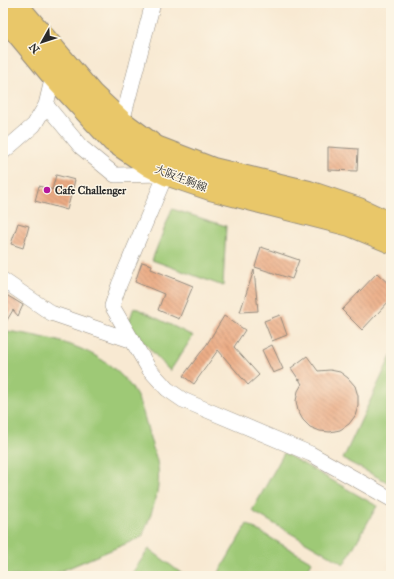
<svg xmlns="http://www.w3.org/2000/svg" width="394" height="579" viewBox="0 0 394 579" font-family="'IM FELL Great Primer','Noto Serif JP',serif">
<defs>
<pattern id="building-back-hatch" width="6" height="6" patternUnits="userSpaceOnUse"><rect width="6" height="6" fill="#ebab84"/><path d="M-1 5l2 2M0 0l6 6M5-1l2 2" fill="none" stroke="#bf8b6c"/></pattern>
</defs>
<rect width="100%" height="100%" fill="#fcf5e5"/>
<filter id="ink" filterUnits="userSpaceOnUse"><feTurbulence type="fractalNoise" baseFrequency=".025" numOctaves="2"/><feDisplacementMap in="SourceGraphic" scale="8" xChannelSelector="R" yChannelSelector="G"/><feConvolveMatrix kernelMatrix="1 2 1 2 8 2 1 2 1" color-interpolation-filters="sRGB"/></filter>
<filter id="wash" filterUnits="userSpaceOnUse"><feTurbulence type="fractalNoise" baseFrequency=".012" numOctaves="4" result="noise"/><feDisplacementMap in="SourceGraphic" scale="16" xChannelSelector="R" yChannelSelector="G"/><feGaussianBlur stdDeviation="0.9" result="paint"/><feColorMatrix in="noise" values="0 0 0 0 0 0 0 0 0 0 0 0 0 0 0 0 0 1.4 0 .05"/><feComposite in="paint" operator="in"/></filter>
<g filter="url(#wash)">
<rect width="100%" height="100%" fill="#f8e9d2"/>
<!-- pitch -->
<path fill="#9ec976" stroke="#647a50" d="M172,209l54,17 -3,60 -71,-26z
M134,307l59,29 -23,35 -42,-46z
M7,331c45,7 91,15 122,53 12,14 16,36 21,54 2,9 7,19 8,29 3,25 -7,47 -16,70l-93,39h-46v-244z
M391,356v128l-48,-25z
M284,453l93,53 -33,58 -92,-53z
M247,524l65,38 -8,14h-87z
M149,549l36,27h-55z"/>
<g id="blocks">
<!-- building -->
<path fill="url(#building-back-hatch)" d="M328,147l30,2 -1,22 -29,-1z
M56,175l19,5 -8,30 -32,-9 4,-15 13,4z
M18,223l11,3 -6,22 -12,-4z
M261,247l38,13 -7,19 -37,-12z
M142,262l10,3 -1,4 42,17 -14,33 -21,-9 6,-16 -29,-12z
M254,270l4,41 -18,1z
M377,273l14,13v13l-29,31 -20,-20z
M3,293l20,12 -5,11 -5,-6 -10,17z
M280,315l7,20 -15,6 -8,-20z
M224,316l21,14 -11,17 25,28 -11,10 -30,-35 -24,34 -11,-8 24,-32z
M272,345l11,24 -10,4 -11,-23z
M307,356l11,15 12,-1 10,2 8,6 7,8 3,10v10l-3,10 -6,8 -9,6 -10,2 -10,-1 -10,-4 -7,-7 -5,-9 -2,-10 2,-10 4,-7 -2,-3v-2l-1,1 -8,-12z"/>
</g>
</g>
<g filter="url(#ink)">
<use href="#blocks" fill-opacity="0" stroke="#928a7e" stroke-width="1"/>
<g fill="none" stroke-linecap="round" stroke-linejoin="round">
<defs>
<path id="street" d="M46,105l35,42 34,28 51,-1 -47,111 -7,21 37,63 18,20 16,11 128,54 80,45
M122,122l31,-119
M3,152l31,-27 12,-20 7,-29
M3,280l48,33 82,28"/>
<path id="primary" d="M15,3l77,91 30,28 34,25 57,22 96,23 50,17 32,15
M3,16l50,60 60,65 37,25 16,8 44,15 140,36 41,17"/>
</defs>
<!-- street casing -->
<use href="#street" stroke="#928a7e" stroke-width="16"/>
<!-- primary casing -->
<use href="#primary" stroke="#928a7e" stroke-width="24"/>
<!-- street -->
<use href="#street" stroke="#fff" stroke-width="15"/>
<!-- primary -->
<use href="#primary" stroke="#e9c769" stroke-width="22"/>
</g>
</g>
<!-- markers -->
<circle fill="#b5179e" stroke="#fcf5e5" stroke-width="1.5" cx="47" cy="190" r="4"/>
<g text-anchor="middle" stroke-width="3" stroke-linejoin="round" paint-order="stroke">
<!-- street labels -->
<g font-size="11" fill="#2b2b2b" stroke="#fcf5e5">
<text transform="translate(181 178) rotate(21)" y="4">大阪生駒線</text>
</g>
<!-- poi labels -->
<g font-size="11" font-weight="bold" fill="#2b2b2b" stroke="#fcf5e5" text-anchor="start">
<text x="55" y="194">Cafe Challenger</text>
</g>
</g>
<!-- margin -->
<rect width="394" height="579" fill="none" stroke="#fcf5e5" stroke-width="16"/>
<!-- north arrow -->
<g transform="translate(42 42) rotate(231)" stroke="#fcf5e5" stroke-width="3" paint-order="stroke">
<path d="M0-3L7 15L0 10L-7 15Z" fill="#2b2b2b"/>
<text y="-6" font-size="11" font-weight="bold" text-anchor="middle" fill="#2b2b2b">N</text>
</g>
</svg>
